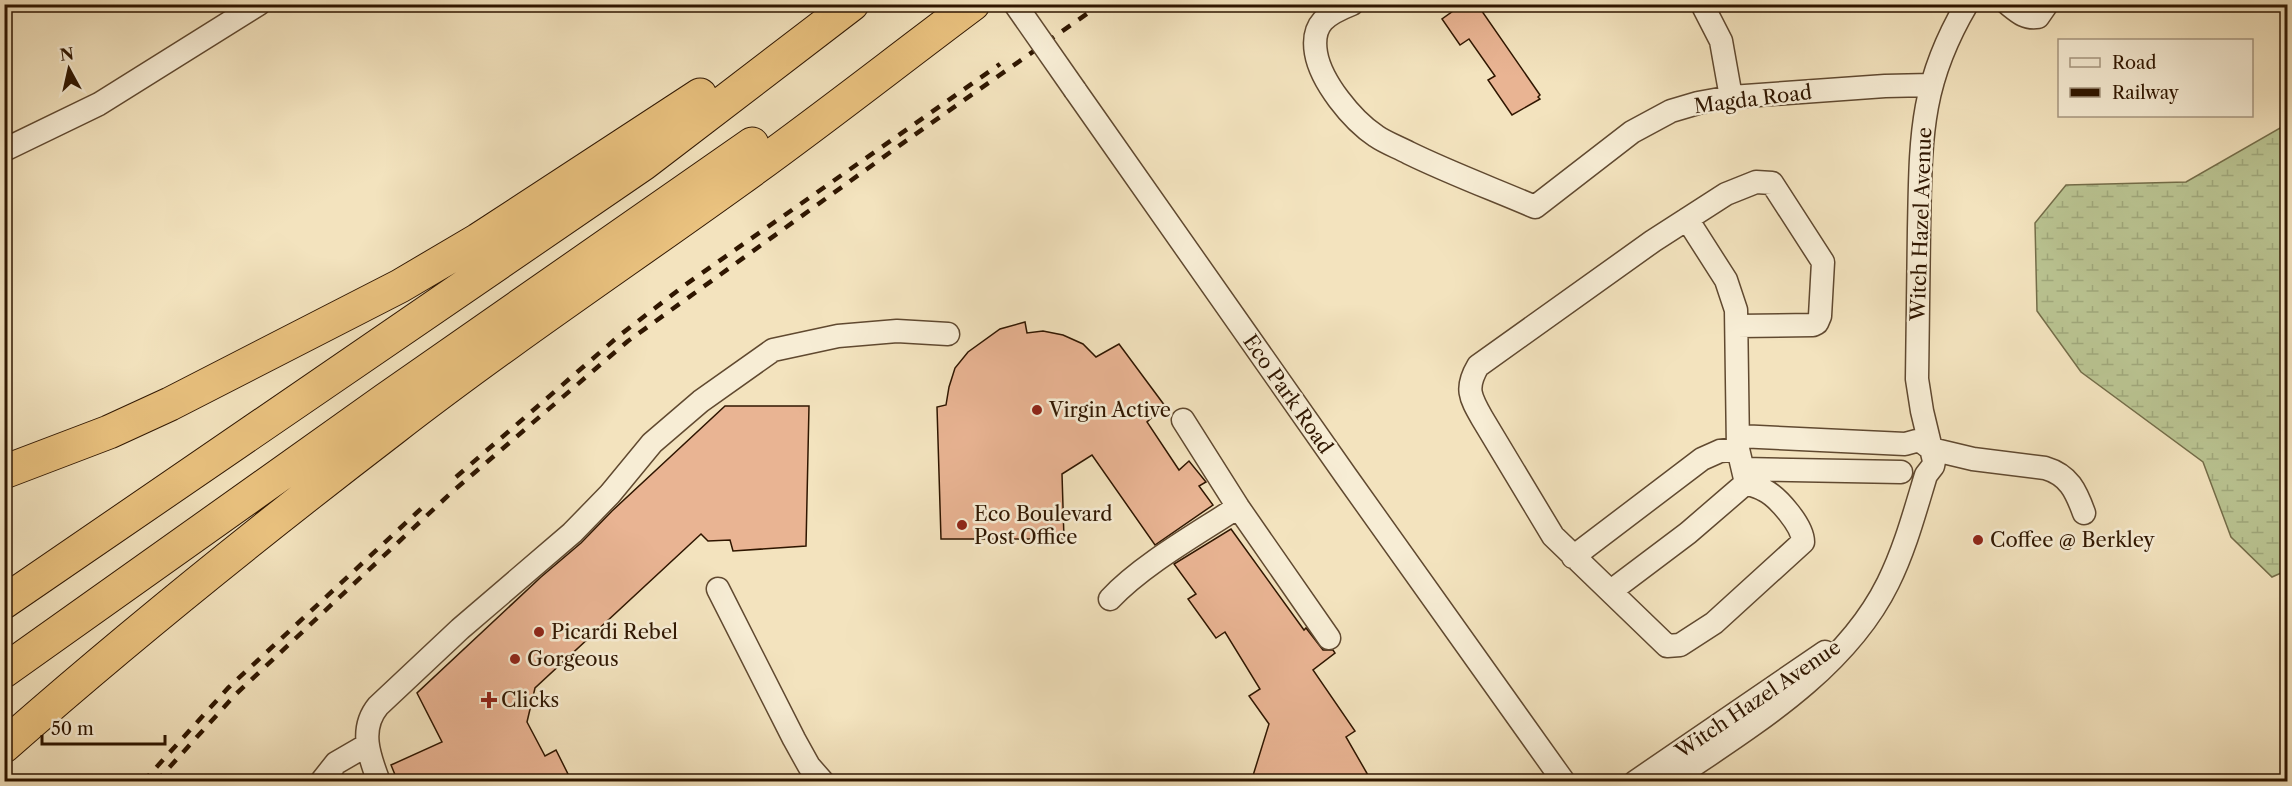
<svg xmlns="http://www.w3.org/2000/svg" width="2292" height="786" viewBox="0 0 2292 786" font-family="'Libre Caslon Text',serif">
<defs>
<pattern id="wetland-marsh" width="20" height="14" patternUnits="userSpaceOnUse" patternTransform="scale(1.5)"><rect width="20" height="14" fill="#bac492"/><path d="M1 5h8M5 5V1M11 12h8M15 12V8" fill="none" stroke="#a0a87c"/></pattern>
</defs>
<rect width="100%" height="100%" fill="#f3e3be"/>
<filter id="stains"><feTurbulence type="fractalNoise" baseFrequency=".00333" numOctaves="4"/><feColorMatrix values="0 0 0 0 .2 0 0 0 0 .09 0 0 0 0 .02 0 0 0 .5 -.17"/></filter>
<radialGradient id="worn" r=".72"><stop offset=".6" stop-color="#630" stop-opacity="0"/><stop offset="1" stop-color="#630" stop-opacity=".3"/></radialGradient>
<!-- wetland -->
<path fill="url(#wetland-marsh)" stroke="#746d49" stroke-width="1.5" d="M2287,124l1,446 -16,7 -41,-40 -28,-75 -122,-90 -44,-61 -2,-88 31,-38 120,-3z"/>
<!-- building -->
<path fill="#e9b493" stroke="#2f1600" stroke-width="1.5" d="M1463,4h14l63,91 -2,2 2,2 -28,16 -24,-35 7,-4 -26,-37 -9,6 -18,-26z
M1025,322l2,11 16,-2 20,4 20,9 13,13 23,-13 46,62 -18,16 32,48 10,-9 17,21 -7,4 14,19 -58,40 -63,-90 -30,19 2,65h-123l-4,-132 9,-2 3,-18 6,-19 13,-16 32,-23z
M725,406h84l-3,140 -73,5 -3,-11 -22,1 -7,-7 -166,154 -8,34 18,34 11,-6 16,32h-174l-7,-17 51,-23 -25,-49 124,-116 40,-34 31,-32z
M1231,529l73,101 2,-2 17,22h10l2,3 -22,17 42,61 -9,6 26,45h-121l18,-58 -20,-28 11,-7 -35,-57 -9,6 -28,-39 8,-5 -22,-30z"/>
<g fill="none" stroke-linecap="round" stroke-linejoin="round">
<defs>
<path id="minor" d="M1352,4c-25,10 -41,19 -36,49 5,29 36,67 60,83 10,7 22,11 33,17 41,20 84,36 126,54l97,-75 39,-21 27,-8 33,-6 154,-11 46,-1
M1702,4l19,37 10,56
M2008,4c10,8 17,15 30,13l9,-13
M1075,90l271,386 218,306
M4,150l95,-46 160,-100
M1737,326l76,-1 4,-2 3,-7 3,-54 -51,-79 -16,-1 -30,12 -73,47 -175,125c-13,22 -8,31 4,52l71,118 114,110 13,-1 34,-22 89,-81c0,-16 -25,-45 -39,-52 -5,-3 -12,-5 -18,-7
M1183,420l55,87 91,131
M1738,436l167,8 11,-3 6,1 9,7 42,10 72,9c24,7 31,23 39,45
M1743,469l158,3
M1573,557l129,-98 18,-8 18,-2
M718,589l76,150 15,27 14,16
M1611,591l77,-58 58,-50 -8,-34 -2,-139 -10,-30 -39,-61
M1110,599c33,-35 87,-65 128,-92
M321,782l15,-19 31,-18
M379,782c-10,-26 -20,-53 -1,-76l82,-77 112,-96 38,-39 42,-51 49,-42 72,-51 65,-14 59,-5 51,3
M1635,782l190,-130
M1669,782c80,-55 175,-110 219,-199 17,-34 27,-72 38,-108l7,-9 1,-5 -12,-50 -5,-32c1,-50 1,-100 2,-150 2,-90 0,-144 48,-225"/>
<path id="highway" d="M4,472l105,-40 61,-28 230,-118 78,-46 222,-145
M4,602l639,-438 209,-160
M4,671l381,-271 367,-256
M4,746c126,-111 257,-216 390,-318 111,-86 229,-165 343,-247 80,-57 157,-118 236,-177"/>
</defs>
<!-- minor casing -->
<use href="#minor" stroke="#604930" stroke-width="25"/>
<!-- highway casing -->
<use href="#highway" stroke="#2f1600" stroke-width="35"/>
<!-- minor -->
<use href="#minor" stroke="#f7edd5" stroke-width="22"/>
<!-- highway -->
<use href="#highway" stroke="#eac27f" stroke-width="33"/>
<!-- rail -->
<path stroke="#2f1600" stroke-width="4.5" stroke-dasharray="10 10" stroke-linecap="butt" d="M456,477l164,-142 65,-50 315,-221
M143,782l85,-94 197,-183
M156,782l80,-88 216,-202 176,-151 282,-203 191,-134"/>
<defs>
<path id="minor-bridge" d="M1015,4l60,86"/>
</defs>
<!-- minor-bridge casing -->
<use href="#minor-bridge" stroke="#604930" stroke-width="25" stroke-linecap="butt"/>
<!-- minor-bridge -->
<use href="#minor-bridge" stroke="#f7edd5" stroke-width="22"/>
</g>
<!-- markers -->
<g fill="#8f2418" stroke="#f7edd5" stroke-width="2">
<circle cx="1037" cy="410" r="6"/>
<circle cx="962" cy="525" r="6"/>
<circle cx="1978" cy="540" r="6"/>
<circle cx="539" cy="632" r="6"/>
<circle cx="515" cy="659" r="6"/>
<path d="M486 691h6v6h6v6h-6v6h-6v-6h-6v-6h6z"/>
</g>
<g text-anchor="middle" stroke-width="5" stroke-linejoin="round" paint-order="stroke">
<!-- street labels -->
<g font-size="20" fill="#2f1600" stroke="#f7edd5">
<text transform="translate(1753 99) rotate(-7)" y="7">Magda Road</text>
<text transform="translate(1921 224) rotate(-88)" y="7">Witch Hazel Avenue</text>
<text transform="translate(1288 394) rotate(55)" y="7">Eco Park Road</text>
<text transform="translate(1758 699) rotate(-34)" y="7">Witch Hazel Avenue</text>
</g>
<!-- poi labels -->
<g font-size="20" fill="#2f1600" stroke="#f7edd5" text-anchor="start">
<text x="1049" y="417">Virgin Active</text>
<text x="974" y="521">Eco Boulevard<tspan x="974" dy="23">Post Office</tspan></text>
<text x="1990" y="547">Coffee @ Berkley</text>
<text x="551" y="639">Picardi Rebel</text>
<text x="527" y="666">Gorgeous</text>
<text x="501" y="707">Clicks</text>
</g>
</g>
<!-- margin -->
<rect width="2292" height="786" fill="none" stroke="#f3e3be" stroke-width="24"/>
<rect x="6" y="6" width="2280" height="774" fill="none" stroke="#2f1600" stroke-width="3"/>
<rect x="12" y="12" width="2268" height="762" fill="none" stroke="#2f1600" stroke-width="1.5"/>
<!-- legend -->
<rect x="2058" y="39" width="195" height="78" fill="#f7edd5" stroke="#a79780" stroke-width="1.5"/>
<rect x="2070" y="58" width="30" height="9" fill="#f7edd5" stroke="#a79780" stroke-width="1.5"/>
<text x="2112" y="69" font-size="18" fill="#2f1600">Road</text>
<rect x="2070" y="88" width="30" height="9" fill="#2f1600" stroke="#a79780" stroke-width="1.5"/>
<text x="2112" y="99" font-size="18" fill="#2f1600">Railway</text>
<!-- north arrow -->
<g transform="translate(69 69) rotate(352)" stroke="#f7edd5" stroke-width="4.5" paint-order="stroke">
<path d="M0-4.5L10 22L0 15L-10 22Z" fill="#2f1600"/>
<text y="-9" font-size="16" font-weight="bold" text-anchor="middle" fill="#2f1600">N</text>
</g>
<!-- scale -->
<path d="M42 735v9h123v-9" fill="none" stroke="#2f1600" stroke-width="3"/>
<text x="51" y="735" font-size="18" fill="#2f1600" stroke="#f7edd5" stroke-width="4.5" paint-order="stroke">50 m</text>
<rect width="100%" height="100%" filter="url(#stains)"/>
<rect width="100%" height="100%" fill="url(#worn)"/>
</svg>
